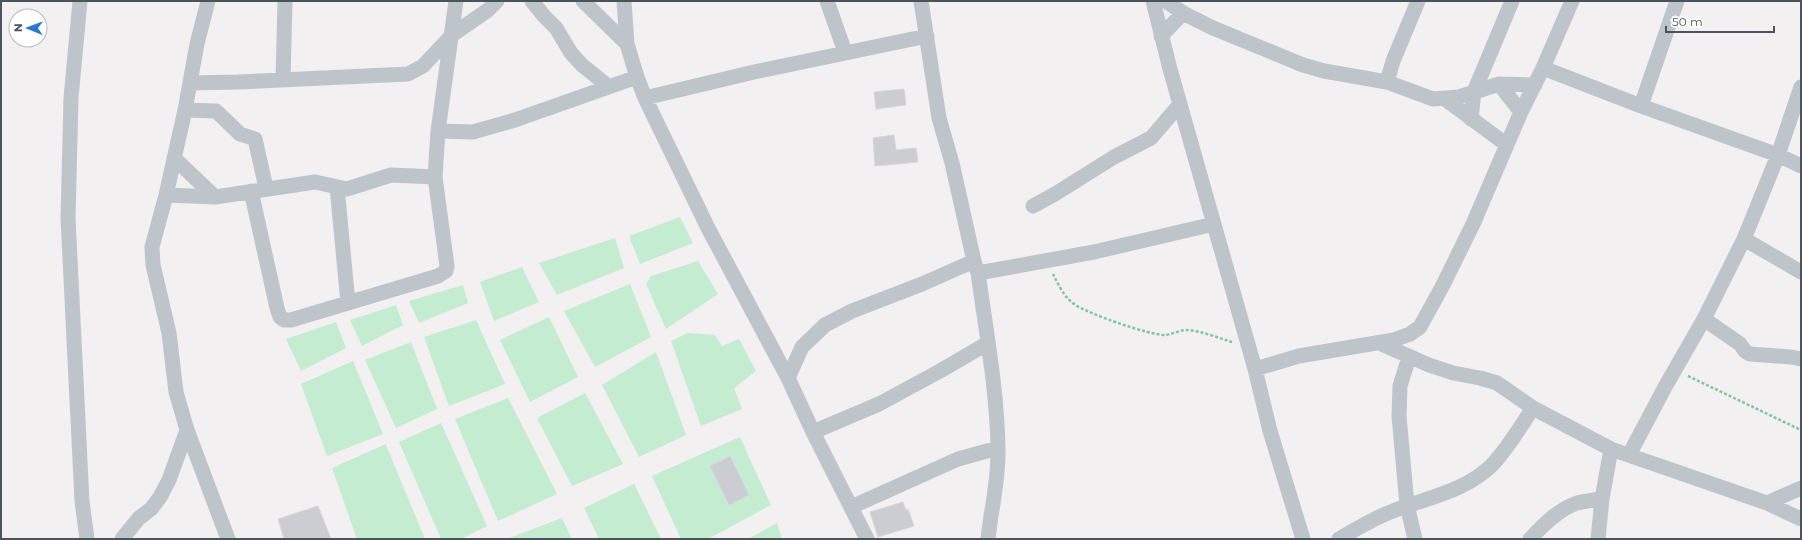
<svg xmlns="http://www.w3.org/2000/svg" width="1802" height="540" viewBox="0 0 1802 540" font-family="Montserrat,sans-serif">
<rect width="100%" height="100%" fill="#f2f0f0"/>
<!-- green -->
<path fill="#c3ecd1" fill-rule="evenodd" d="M680,217l13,26 -53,21 -11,-28z
M615,238l9,30 -67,27 -18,-32z
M698,261l20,33 -52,35 -20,-45 5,-8z
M522,267l17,35 -45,19 -14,-39z
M630,284l21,53 -56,30 -31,-56z
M463,285l5,18 -49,20 -10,-22z
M396,305l7,20 -41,21 -12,-26z
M549,317l29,60 -48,25 -30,-62z
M476,320l29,64 -56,22 -25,-69z
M336,322l10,26 -45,23 -15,-32z
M688,333l27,2 7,11 17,-7 17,32 -22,17 8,21 -41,17 -30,-85z
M411,342l26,67 -41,19 -31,-68z
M656,352l30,83 -47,22 -37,-72z
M353,361l30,73 -56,22 -26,-72z
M585,393l38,71 -51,22 -35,-68z
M508,398l49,96 -59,27 -43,-102z
M441,423l46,103 -26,13h-20l-42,-97z
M740,437l31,68 -63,34h-27l-29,-63zM729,456l20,39 -20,10 -19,-39z
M386,444v1l39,94h-68l-25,-71z
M634,484l27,55h-62l-15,-31z
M562,518l10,21h-65z
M777,523l5,16h-34z"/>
<!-- building -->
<path fill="#cbcdd2" stroke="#d5d7db" d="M904,89l2,16 -30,4 -2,-17z
M894,135l2,15 20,-2 2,14 -43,4 -2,-28z
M730,456l19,39 -20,10 -19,-39z
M903,502l3,8 2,-1 6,17 -36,11 -8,-25z
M318,506l13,33h-47l-6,-20z"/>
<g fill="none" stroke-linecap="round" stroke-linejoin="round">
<!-- path -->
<path stroke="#7ec7a0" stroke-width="2.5" stroke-dasharray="3 2" stroke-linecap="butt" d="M1053,274c5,10 11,23 21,30 12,9 77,32 92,31 7,-1 14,-5 21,-5 15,1 31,8 45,12
M1688,376l113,54"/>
<!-- street -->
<path stroke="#bdc5cb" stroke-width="15" d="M80,1l-9,97 -3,120 14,283 5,38
M208,1l-11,43 -12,66 -19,85 -14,52 1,18 16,68 7,59 11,38 41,109
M532,1l12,15 12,12 15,25 11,12 26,21
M583,1l44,43
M624,1l3,43 10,33 8,21 63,130 80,150 25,54 54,107
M827,1l18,51
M921,1l18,117 13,45 22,98 4,12c8,58 19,117 20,175 1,31 -7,61 -10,91
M1153,1l17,68 85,300 15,62 33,108
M1166,1l17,12 30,15 90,37 21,6 63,11 46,17 26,-2 40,-13 36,1
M1161,36l22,-23
M1543,68l98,38 137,49 23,11
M283,80l2,-79
M1387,82l6,-21 25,-60
M190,83l48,-1 170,-8 15,-8 29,-31 36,-25 9,-9
M1499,84l22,28
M645,98l109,-26 173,-36
M1445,99l62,46
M1641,106l36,-105
M185,110l31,1 24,23 15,5 11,49
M1471,119l3,-27 38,-91
M438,131l35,1 42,-12 122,-43
M174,158l41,39
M337,187l11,116
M251,191l26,117 3,9 4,3h7l147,-44 8,-5 1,-5 -12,-89 3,-46 18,-130
M166,195l49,2 100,-15 32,7 44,-14 44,2
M1033,206l22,-12 59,-37 37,-19 29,-34
M1744,239l57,33
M978,273l116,-21 120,-28
M1704,319l36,25 5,7 5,3 41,3 10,2
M1379,343l50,22 24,8 27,5 17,5 36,25 78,41 156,54 34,16
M1409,357l-9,29 -1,30 8,89 8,34
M1255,369l44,-13 95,-16 16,-6 10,-7 23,-42 30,-61 48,-112 22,-44 29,-67
M788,378l14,-31 23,-22 27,-14 70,-27 52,-23
M813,432l66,-28 61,-33 48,-28
M1629,455l36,-68 39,-68 40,-80 34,-84 23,-68
M1767,503l34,-15
M851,507l107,-48 40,-11
M122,539l17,-21 12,-9 9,-12 9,-17 18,-50
M1339,539c17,-10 35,-21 54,-28 33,-13 73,-20 99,-46 16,-17 28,-38 41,-57
M1530,539c13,-14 29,-30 47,-36 8,-2 17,-3 25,-4
M1598,539l4,-40 9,-50"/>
</g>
<!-- border -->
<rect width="1802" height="540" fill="none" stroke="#4a545c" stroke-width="4"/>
<!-- north arrow -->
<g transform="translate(28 28) rotate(271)"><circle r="19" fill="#ffffff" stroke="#b7bbbe"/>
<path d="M0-3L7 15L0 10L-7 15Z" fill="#2979d3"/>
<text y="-6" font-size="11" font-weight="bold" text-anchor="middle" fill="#4a545c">N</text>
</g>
<!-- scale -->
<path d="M1666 26v6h108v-6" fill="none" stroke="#4a545c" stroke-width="2"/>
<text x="1672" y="26" font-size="12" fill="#4a545c" stroke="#ffffff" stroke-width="3" paint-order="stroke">50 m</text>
</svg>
